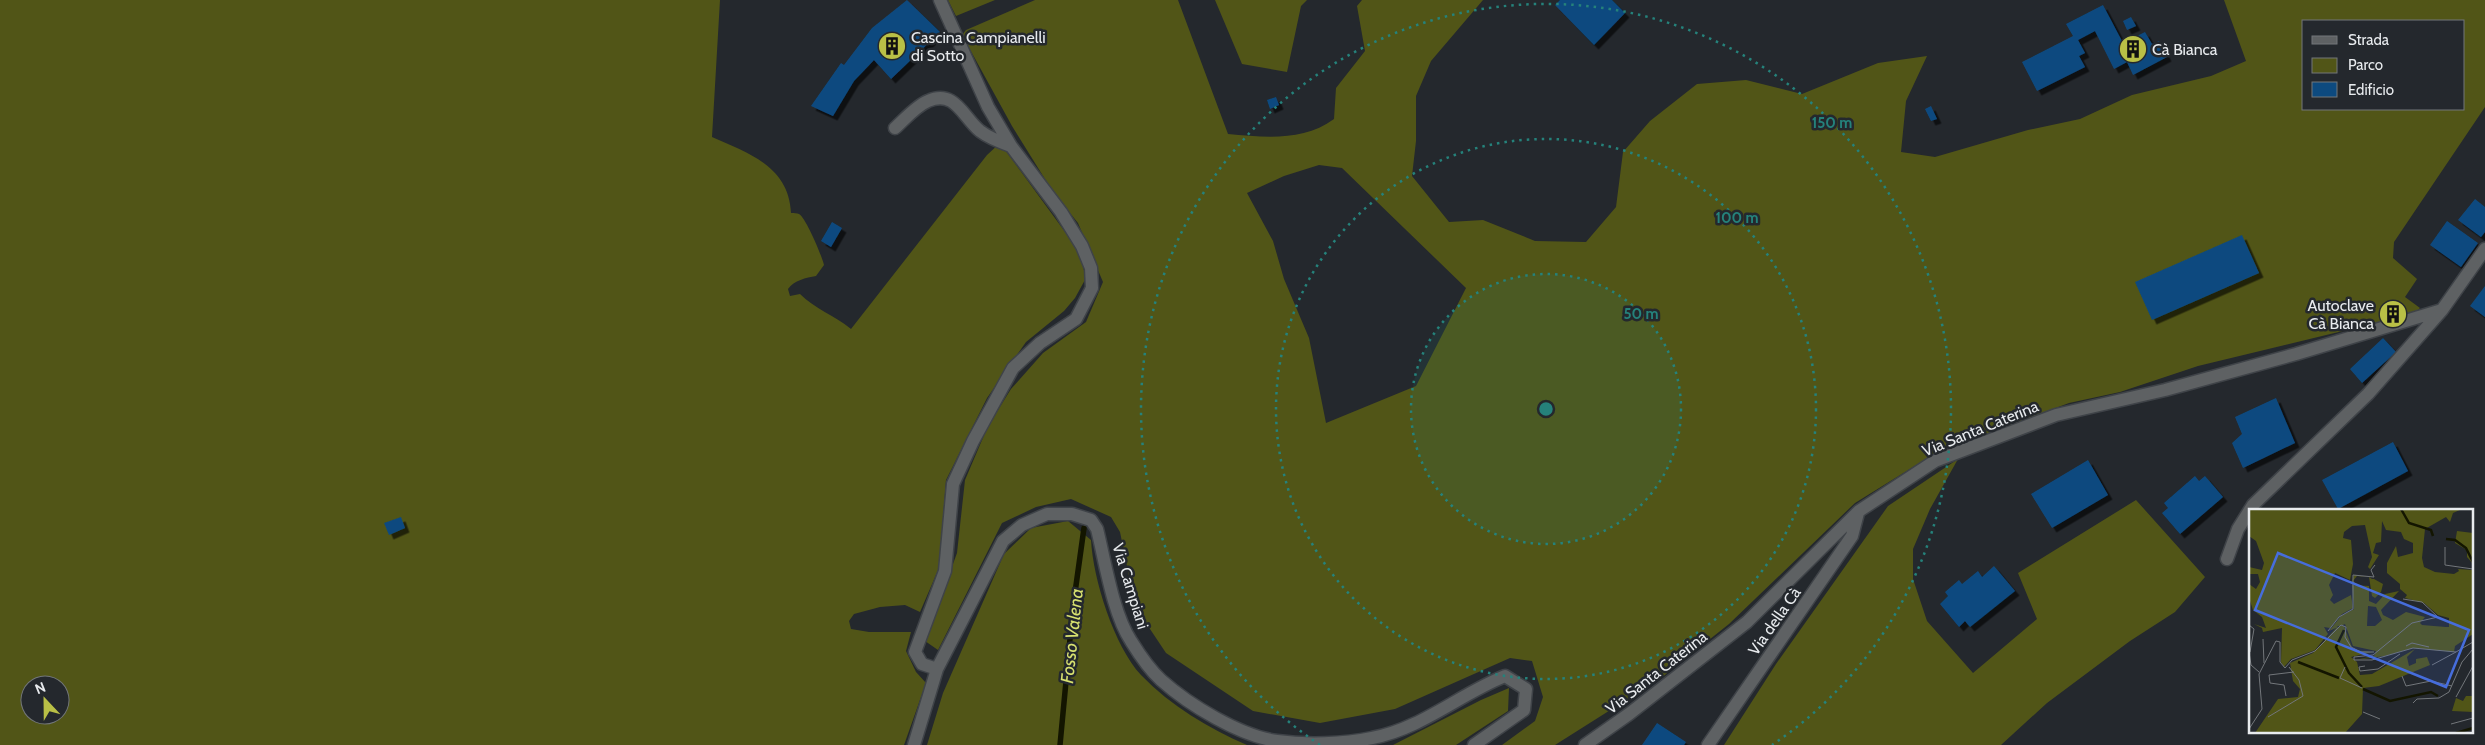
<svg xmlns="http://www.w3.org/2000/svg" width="2485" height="745" viewBox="0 0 2485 745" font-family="Cabin,sans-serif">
<defs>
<filter id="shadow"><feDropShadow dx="4.5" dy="4.5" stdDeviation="0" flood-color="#0009"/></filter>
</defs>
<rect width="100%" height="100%" fill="#24282d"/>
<!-- green -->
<path fill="#515517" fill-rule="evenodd" d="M0,0h720l-8,137c37,16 77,30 79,76 3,0 6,0 8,1 7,4 23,42 25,51l-8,11c-10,2 -22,4 -28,13l2,7 10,-2c15,15 34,21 51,35l136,-174 13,-12 79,108 7,27 -11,20 -11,13 -38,31 -39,56 -41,82 -7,88 -19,44 -15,-7 -25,2 -26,7 -5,7 2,8 18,3h42l-5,19 10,21 10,11 -22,62h-904zM30,685h30v30h-30z
M948,0h47l-39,16z
M1035,0h143l50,134c36,3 75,8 106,-15l2,-31 29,-37 -8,-45 5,-6h121l-52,61 -15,35v45l-4,35 37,46 34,-2 52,21 51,1 30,-35 7,-55 27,-31 47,-37 49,-4 56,14 76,-31 49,-7 -21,45 -5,51 34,5 93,-27 52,-11 52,-24 79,-19 35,-15 -22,-61h261v107l-91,135 -1,16 24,21 -12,18 15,11 -4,4 -15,4 -3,-10 -13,4 3,10 -190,46 -78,26 -51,11 -130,48 -84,52 -126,121 -68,54 -106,67h-53l33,-24 8,-24 -11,-36 -22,-3 -115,51 -75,14 -67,-12 -87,-58 -22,-33 -13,-34 -11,-54 -9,-15 -40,-18 -35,8 -34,16 -64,127 -13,-9 32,-88 8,-73 23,-54 23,-37 32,-36 43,-31 17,-40 -25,-59 -25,-31 -41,-66 -50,-91 4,-5zM2304,21h160v88h-160zM1319,165l23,3 124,120 -50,98 -90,37 -17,-85 -25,-59 -11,-38 -26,-48 37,-17z
M1215,0h92l-6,6 -14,66 -45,-8z
M1958,459l-28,50 -17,40v30l14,42 46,52 64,-54 -19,-46 118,-73 69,77 -30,35 -45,29 -83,62 -46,42h-277l52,-81 112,-158z
M1068,521l23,19c2,39 23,106 50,135 30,31 67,53 106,70h-320l16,-52 61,-139 27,-26z
M1509,688l-1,23 -52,34h-63l88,-45z"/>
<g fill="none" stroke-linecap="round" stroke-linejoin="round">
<!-- stream -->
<path stroke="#131500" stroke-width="5.5" d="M1060,745l13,-138 11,-79"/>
</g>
<!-- building -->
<path fill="#0d4a7f" filter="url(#shadow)" d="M907,0l33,32 -49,47 -17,-19 -20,21 -21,35 -22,-10 30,-43 3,2 28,-37z
M1560,0h52l13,13 -31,32 -39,-40z
M2103,5l20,38 22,-11 7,12 7,-3 8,16 -34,18 -6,-13 -13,7 -19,-38 -17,9 7,13 -6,3 6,11 -48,24 -15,-29 51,-26 -7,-12z
M2131,17l5,9 -9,4 -4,-9z
M1276,97l3,8 -9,4 -3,-9z
M1931,106l6,13 -6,2 -6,-12z
M2475,199l10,8v25l-4,5 -23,-17z
M2447,221l31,22 -17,24 -31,-22z
M832,222l10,6 -11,19 -10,-6z
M2242,235l17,38 -107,47 -17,-38z
M2485,286v31l-15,-11z
M2397,307l3,10 -11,3 -3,-9z
M2383,338l13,14 -34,31 -12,-14z
M2276,398l19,45 -52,25 -11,-25 10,-9 -7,-17z
M2393,442l15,29 -70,38 -16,-29z
M2088,460l20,35 -56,33 -21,-34z
M2195,476l4,5 6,-5 18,21 -43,37 -18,-21 6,-5 -4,-5z
M401,517l4,11 -16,7 -5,-12z
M1994,566l21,25 -45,36 -5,-6 -6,6 -19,-23 8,-8 -3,-4 14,-12 3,4 16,-13 4,6z
M1657,723l29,19 -2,3h-42z"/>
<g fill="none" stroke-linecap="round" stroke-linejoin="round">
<defs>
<path id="street" d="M895,128c10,-9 21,-22 33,-27 27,-12 35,16 52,30 9,7 20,11 31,15
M2227,559l11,-30 15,-24 115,-111 74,-84
M937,669l-15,-5 -7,-12 30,-81 8,-87 20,-43 40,-73 27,-25 36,-24 16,-31 -1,-20 -9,-22 -21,-34 -50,-66 -23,-39 -48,-107
M914,745l23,-76 66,-128 19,-16 25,-11h25l19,6 6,9c8,32 16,85 34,112 8,13 19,29 30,39 28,25 79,56 116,61 29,4 66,3 95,-3 49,-9 88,-44 133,-62l21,13 -2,21 -50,35
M1585,745l44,-31 118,-92 112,-111 76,-50 121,-46 109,-25 131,-36 146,-44 43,-61
M1708,745l144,-209 6,-23"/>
</defs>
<!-- street casing -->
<use href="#street" stroke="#3f4348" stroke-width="15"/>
<!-- street -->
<use href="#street" stroke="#5e6163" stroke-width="12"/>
</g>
<!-- distance rings -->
<circle cx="1546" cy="409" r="135" fill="#25827b" fill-opacity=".12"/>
<g fill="none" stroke="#25827b" stroke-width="2.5" stroke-dasharray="2.5 5">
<circle cx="1546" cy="409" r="135"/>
<circle cx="1546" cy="409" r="270"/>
<path d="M1320 745A405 405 0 1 1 1772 745"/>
</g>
<!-- icons -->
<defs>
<symbol id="building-disc" viewBox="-11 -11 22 22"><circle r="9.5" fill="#b9c046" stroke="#24282d"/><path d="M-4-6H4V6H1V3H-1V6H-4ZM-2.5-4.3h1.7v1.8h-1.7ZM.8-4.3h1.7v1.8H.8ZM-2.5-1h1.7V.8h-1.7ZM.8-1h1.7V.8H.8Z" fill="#111"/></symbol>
</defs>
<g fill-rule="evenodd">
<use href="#building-disc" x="876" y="30" width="32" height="32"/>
<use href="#building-disc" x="2117" y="33" width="32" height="32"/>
<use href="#building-disc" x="2377" y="298" width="32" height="32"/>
</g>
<g text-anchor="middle" stroke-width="5" stroke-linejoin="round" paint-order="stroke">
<!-- poi labels -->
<g font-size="16" fill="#e8ebee" stroke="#24282d" text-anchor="start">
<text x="911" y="43">Cascina Campianelli<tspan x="911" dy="18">di Sotto</tspan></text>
<text x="2152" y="55">Cà Bianca</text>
<text x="2374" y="311" text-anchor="end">Autoclave<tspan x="2374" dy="18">Cà Bianca</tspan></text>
</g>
<!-- street labels -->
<g font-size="16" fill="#e8ebee" stroke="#24282d">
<text transform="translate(1980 428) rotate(-22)" y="6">Via Santa Caterina</text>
<text transform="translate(1131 586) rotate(73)" y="6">Via Campiani</text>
<text transform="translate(1774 621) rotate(-55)" y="6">Via della Cà</text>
<text transform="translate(1656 672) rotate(-38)" y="6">Via Santa Caterina</text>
</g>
<!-- water labels -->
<g font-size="18" font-style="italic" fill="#d8e170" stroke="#24282d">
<text transform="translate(1072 636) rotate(-84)" y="6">Fosso Valena</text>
</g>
</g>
<!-- overview -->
<g transform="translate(2249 509)">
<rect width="224" height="224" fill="#24282d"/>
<path d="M0,0h213l-9,4 -3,9 -4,-5 -21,12 -3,29 2,9 11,5 19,2 5,-3 -1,-2 15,1v64l-18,12 -1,6 -41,-4 -28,8 -30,4 19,-4 2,-5 -23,-5 -8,-22 -16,7 12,-15 13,-7 -2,-24 17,1v15l7,3 9,-10 14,-3 -18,19 2,5 10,5 13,-8 19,5 -5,6 2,2 24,2h3v-9l-11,-3 -14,-12 -19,-5 2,-3 -7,-6v-5l-13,-11v-10l9,-17 2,11 15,-4v-10l-9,-4 -3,-7 -15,-2 -4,-9 -1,21 -5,1 -3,10 6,2 -9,14 -2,-2 4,-10 -7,-32 -13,1 -8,6 -1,6 8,2 2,24 -3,16 -15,-7 -6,12 4,10 -3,5 4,4 17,-9 2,13 -11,6 -12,14 -6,-1 4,7 -13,16 -24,9 -7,8 -3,-5 1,-34 -19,4 -1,-4 -8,-4 12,4 -4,-11 -9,-7 -4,-12v-14l7,5 4,-7 -2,-8h-9v-7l13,3 2,-7 -8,-22 -7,-5zM119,97l8,1 6,13 -7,6h-8zM208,22l16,2v31l-6,-7v-7l-12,-7zM105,66l15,2 3,2h2l9,5 -2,8 -6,6 -3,-2 -3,-19 -12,-1 -4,5 4,3h-6zM89,117h6l9,24 20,2 -22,5 6,5 3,13 12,-1 43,-25 -8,8 2,9 7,-3v-4l11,-2 3,8 -51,21 -16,2 -1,26 -17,19h-90l23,-34 20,-2 2,-8 -7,-8 -3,-18 23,-10zM217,187h7v16l-21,-1 4,-13 7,3z" fill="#515517" fill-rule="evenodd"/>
<path fill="none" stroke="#131500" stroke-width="2.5" d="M152,0l8,14 22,7 2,6M197,30l9,1 11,8 7,14M95,121l-8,17 13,26 13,14M49,153l41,16M114,180l27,12 41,-9 7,4M207,224l17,-5"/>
<path fill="none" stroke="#72767a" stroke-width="1" d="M196,38v18l28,4M154,90l19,3 16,15 -26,6 -39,32 -19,2v3h18l41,-12 43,4 17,-10M0,116l5,4 -4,23M79,122l11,-14 14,-8v-34l21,2 -3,-7 4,-5M14,130l1,24M157,137l6,-3 17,4M0,143l2,13 8,7M183,156l24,-13M116,157l-6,1 1,4 18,-2 22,-15M96,158l-5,11 22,10M153,167l4,10 25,-5 21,5M37,187l-2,-11 -14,-2 -1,-8 25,-3M207,188l17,-31M164,194l4,-4 22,-1 10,-6 13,-30 11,-13M114,203l17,7M19,208l35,-21 -4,-16 -10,-13M202,215l22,-6M0,220l13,-20 -3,-35 17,-33 4,1v20l5,6 7,-8 23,-9 26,-26 5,2 -1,10 6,10 10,5h13"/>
<path fill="#466ddc" fill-opacity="0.15" stroke="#466ddc" stroke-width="2.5" d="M29,44l191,77 -23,57 -191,-77z"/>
<rect width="224" height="224" fill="none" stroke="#e8ebee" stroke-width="2.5"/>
</g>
<circle cx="1546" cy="409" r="8" fill="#25827b" stroke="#24282d" stroke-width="2.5"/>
<g font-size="15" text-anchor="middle" font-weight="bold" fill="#25827b" stroke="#24282d" stroke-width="5" stroke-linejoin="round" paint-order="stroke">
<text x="1832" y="128">150 m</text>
<text x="1737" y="223">100 m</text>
<text x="1641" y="319">50 m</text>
</g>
<!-- legend -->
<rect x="2302" y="20" width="162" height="90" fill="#24282d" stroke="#72767a"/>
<rect x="2312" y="36" width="25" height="8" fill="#5e6163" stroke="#72767a"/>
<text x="2348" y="45" font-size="15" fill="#e8ebee">Strada</text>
<rect x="2312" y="58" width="25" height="15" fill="#515517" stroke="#72767a"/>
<text x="2348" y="70" font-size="15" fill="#e8ebee">Parco</text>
<rect x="2312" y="82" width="25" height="15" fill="#0d4a7f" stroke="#72767a"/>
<text x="2348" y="95" font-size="15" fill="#e8ebee">Edificio</text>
<!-- north arrow -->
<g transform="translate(45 700) rotate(338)"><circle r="24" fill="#24282d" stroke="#72767a"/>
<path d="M0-4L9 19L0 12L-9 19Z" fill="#b9c046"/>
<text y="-8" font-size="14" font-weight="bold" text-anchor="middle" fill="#e8ebee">N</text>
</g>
</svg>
